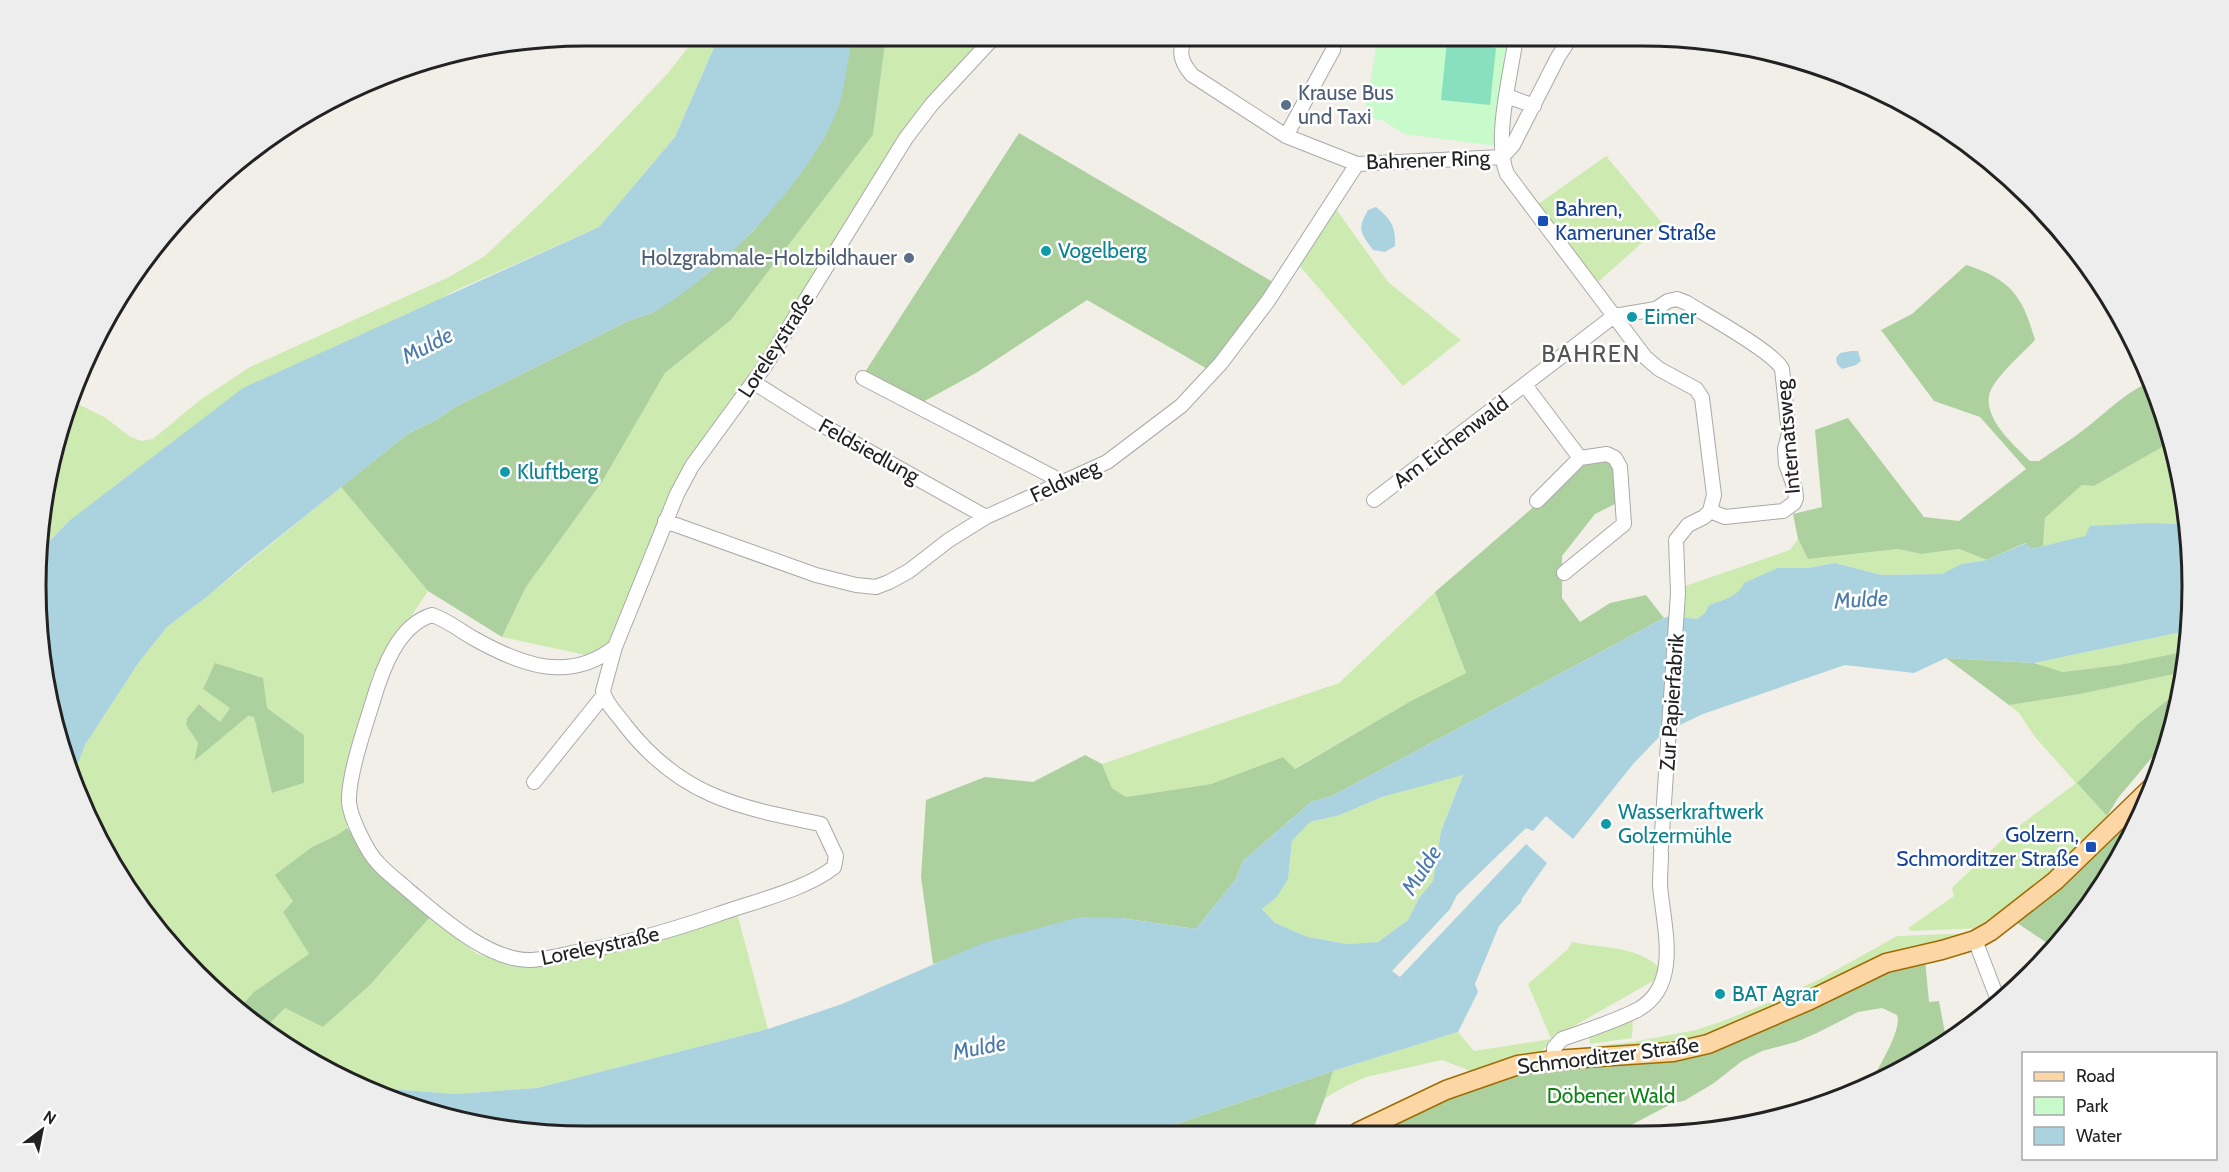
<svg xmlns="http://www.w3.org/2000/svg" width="2229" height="1172" viewBox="0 0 2229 1172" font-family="Cabin,sans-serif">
<rect width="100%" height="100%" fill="#f2efe9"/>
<!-- grass -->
<path fill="#cdebb0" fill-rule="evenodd" d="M697,36h22l-44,101 -76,90 -147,65 -383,229 -24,25 10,-102 19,-42 32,16 23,18 12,5 12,-2 47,-39 50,-33 199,-90 36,-21 57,-54 56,-55 70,-74z
M886,36h110l-56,58 -274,415 -62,150 -102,-22 24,-50 76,-105 63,-109 66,-53 142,-185z
M1606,156l57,68 -67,60 -59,-79z
M1334,206l54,76 73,58 -58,46 -105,-122z
M2171,442l17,73 1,9 -39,-1 -107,23 2,-28 37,-33 12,1z
M341,487l87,104 -56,85 -26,123 1,29 -10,7 -25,12 -19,54 -10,11 27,42 -55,38 -14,14 -44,-31 -68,-84 -51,-94 -5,-21 1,-6 11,-25 54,-83 28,-35 42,-32zM200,704l20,18 10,-14h37l37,27v48l-32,10 -18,-76 -7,-1 -53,44 4,-17 -12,-18 1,-8z
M1798,539l10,20 90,-10 23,5 38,-5 28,11 -26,4 -18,10 -61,1 -47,-12 -27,5h-30l-50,31 -19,6 -4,8 -8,6 -14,-1 2,-32 105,-36z
M1435,592l31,81 -57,29 -115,67 -11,-12 -72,27 -85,13 -14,-9 -10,-24 237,-81z
M2191,630l-4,21 -68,14 -56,7 -29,-9z
M2184,672l-3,17 -42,34 -62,60 34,37 -61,58 -67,50 -72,3 -3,-3 46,-32 -2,-8 55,-53 69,-52 -41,-46 -16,-24 -10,-8 71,-11z
M1463,774l-22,57 -8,50 -14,17 -11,22 -30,22 -31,2 -39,-7 -33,-14 -13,-14 15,-12 11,-18 4,-38 18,-19 30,-7 42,-18z
M737,913l31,116 -231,59 -82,6 -91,-7 -22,-8 -74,-54 17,-17 38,19 47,-42 61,-69 46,38 57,12z
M1974,933l-278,108 -137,13v-4l74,-8 63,-12 27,-9 47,-19 52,-24 75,-42z
M1572,942c29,6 63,4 86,24l-3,14 -104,59 -12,17 -63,17 -34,-13 -76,17 -20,9 -21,12 8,-27 125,-39 16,19 77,-12 -23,-55 40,-35z
M1633,1018l-1,20 -42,6 -1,-12z"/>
<!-- forest -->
<path fill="#add19e" d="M853,36h33l-13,99 -142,185 -66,53 -63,109 -76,105 -24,50 -74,-46 -87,-104 68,-54 27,-13 19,-13 173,-86 24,-8 54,-38 47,-44 43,-52 28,-41z
M1019,133l264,155 -65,87 -131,-75 -111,73 -55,30 -56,-31z
M1966,265c44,14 57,31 69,75 -14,15 -31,29 -42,46 -17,27 20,58 37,75h9c15,-11 32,-21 47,-33 15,-11 48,-44 66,-45l12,27 7,32 -77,44 -12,-1 -37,33 -2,28 -12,3 -6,-6 -38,17 -28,-11 -38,5 -23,-5 -90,10 -10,-20 -5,-25 29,-7 -7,-77 33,-12 76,99 35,4 67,-52 -46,-52 -46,-16 -53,-71 31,-16z
M1588,460l25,1 6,41 -24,12 -33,42v42l18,24 30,-19 36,-8 18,23 -332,178 -21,6 -68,59 -7,18 -40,50 -75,-11 -90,13 -98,33 -12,-87 5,-77 59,-23 48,5 52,-27 17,9 10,24 14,9 85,-13 72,-27 12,12 114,-67 57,-29 -31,-81z
M2187,651l-3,21 -104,22 -71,11 -63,-47 88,5 29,9 56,-7z
M215,663l48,15 4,30 37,27v48l-32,10 -18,-76 -6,-1 -54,45 4,-18 -12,-18 1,-7 12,-14 21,18 10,-14 -27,-19z
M2181,689l-7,40 -6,17 -9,3 -41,49 -11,18 -30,-33 62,-60z
M2148,799l-12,31 -80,119 -42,-28z
M347,828l84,88 -61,69 -47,42 -38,-19 -17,17 -27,-19 13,-14 55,-38 -26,-42 10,-11 -18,-26 37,-28 25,-12z
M1925,959l4,43 10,-1 8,43 -79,42c8,-14 35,-57 29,-71l-15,-7 -24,4 -41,21 -21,9 -34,9 -20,10 -28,22 -30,18 -11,2 -55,29h-246l130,-58 158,-16 219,-87z
M1333,1071l-8,27 -13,34 -169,1 24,-6z"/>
<!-- park -->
<path fill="#c8facc" d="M1378,37h132l-14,109 -92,-12 -20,-13 -20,-5z"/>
<!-- pitch -->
<path fill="#88e0be" d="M1447,42l49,6 -6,57 -49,-5z"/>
<!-- water -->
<path fill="#aad3df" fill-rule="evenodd" d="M719,36h134c-6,23 -7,50 -15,72 -26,70 -119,167 -184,204 -8,4 -18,6 -26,9l-173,86 -19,13 -27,13 -165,132 -35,30 -42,32 -28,35 -54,83 -12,31 -36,-154 8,-76 24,-25 174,-133 356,-161 76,-90z
M1376,207c15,12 20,20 19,39l-10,6 -12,-2c-13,-18 -16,-20 -5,-40z
M1851,351h7l3,10 -5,4 -14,4 -5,-5 -1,-6 4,-5z
M2150,523l39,1 2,106 -157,33 -88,-5 -32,15 -69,-8 -142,49 -40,19 -29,30 -61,76 -27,-23 -13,15 -7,-3 -69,67 -7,14 -58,62 8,6 126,-133 21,19 -26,37 1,1 -23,25 -24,58 3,8 -20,40 -125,39 -166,56 -24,6 -593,2 -107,-18 -79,-30 91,7 82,-6 231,-59 74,-25 141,-61 97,-26 41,1 75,11 40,-50 7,-18 68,-59 21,-6 332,-178 6,-2 27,3 8,-6 4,-8c14,-5 29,-8 35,-22l34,-15h30l27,-5 47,12 60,-1 19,-10 26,-4 39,-17 5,6 54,-13 5,-10zM1463,775l-22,56 -8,50 -14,17 -11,22 -30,22 -31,2 -39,-7 -33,-14 -13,-14 15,-12 11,-18 4,-38 18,-19 30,-7 42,-18z"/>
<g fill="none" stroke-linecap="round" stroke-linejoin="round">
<!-- stream -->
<path stroke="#aad3df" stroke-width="3" d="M1165,1123l3,10"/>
<defs>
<path id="minor" d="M1185,37c-7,15 -4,25 7,38l94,61 71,28 145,-7
M1516,37c-5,37 -23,103 -9,137l138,183 14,12 37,20 6,9 12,97 -4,16 -6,6 -16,8 -12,15 2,53 -17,255
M1507,96l27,10
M1286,136l47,-86 2,-13
M1502,157l11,-12 45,-88 13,-20
M863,378l200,104
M753,382l62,39 171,96
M1527,383l1,6 52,69
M1374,500l240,-184 42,-7 12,-8 9,-2 10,4c19,12 87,49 95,66l7,64 -4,16 1,15 9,25 1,9 -2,5 -11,8 -58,6 -15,-6
M1537,501l43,-43 27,-4 8,4 5,9 4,57 -60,49
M665,521l151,54 40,10 20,2 13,-5 20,-11 40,-31 37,-23 121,-55 74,-56 40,-43 47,-62 89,-137
M615,647c-47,37 -96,17 -142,-9 -14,-8 -26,-18 -41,-23 -34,10 -50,55 -59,86 -8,26 -25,75 -24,101 1,15 18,50 29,61 9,10 20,18 30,27 31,26 81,72 124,70 13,-1 27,-4 40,-7 50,-8 97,-22 144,-38 33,-12 92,-26 118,-48l2,-11 -15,-32c-84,-17 -141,-28 -196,-99 -7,-10 -20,-22 -22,-34l12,-44 62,-153 15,-28 73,-100 141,-228 26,-34 63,-68
M534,782l70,-87
M1975,940l23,60
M1554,1060v-12l8,-9c23,-8 57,-19 77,-30 43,-25 24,-84 21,-124 0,-11 1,-22 1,-32"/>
<path id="major" d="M1358,1132l88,-42 72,-25 36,-5 119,-8 35,-8 102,-44 76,-37 56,-13 33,-10 16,-9 64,-50 98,-95"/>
</defs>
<!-- minor casing -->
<use href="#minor" stroke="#a9a9a9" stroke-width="16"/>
<!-- major casing -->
<use href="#major" stroke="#a06b00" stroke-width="21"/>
<!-- minor -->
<use href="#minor" stroke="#fff" stroke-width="14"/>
<!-- major -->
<use href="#major" stroke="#fcd6a4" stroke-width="18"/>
</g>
<!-- markers -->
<g fill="#5c6f8a" stroke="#fff" stroke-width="2">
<circle cx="1286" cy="105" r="6"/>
<circle cx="909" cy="258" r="6"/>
</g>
<g fill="#1a4fb4" stroke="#fff" stroke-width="2">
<rect x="1537" y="215" width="12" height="12" rx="3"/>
<rect x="2085" y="841" width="12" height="12" rx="3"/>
</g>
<g fill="#0f9aa8" stroke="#fff" stroke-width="2">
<circle cx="1046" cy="251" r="6"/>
<circle cx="1632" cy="317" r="6"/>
<circle cx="505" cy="472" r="6"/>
<circle cx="1606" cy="824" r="6"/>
<circle cx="1720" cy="994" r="6"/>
</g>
<g text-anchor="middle" stroke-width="5" stroke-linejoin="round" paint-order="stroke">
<!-- service labels -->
<g font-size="21" fill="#4e5e75" stroke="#fff" text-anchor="start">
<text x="1298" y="100">Krause Bus<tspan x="1298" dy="24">und Taxi</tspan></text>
<text x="897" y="265" text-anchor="end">Holzgrabmale-Holzbildhauer</text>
</g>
<!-- street labels -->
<g font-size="21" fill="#222" stroke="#fff">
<text transform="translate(1428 160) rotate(-2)" y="7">Bahrener Ring</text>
<text transform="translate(776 345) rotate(-57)" y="7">Loreleystraße</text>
<text transform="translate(1788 437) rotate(-95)" y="7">Internatsweg</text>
<text transform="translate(1451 442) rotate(-37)" y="7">Am Eichenwald</text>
<text transform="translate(869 451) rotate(29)" y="7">Feldsiedlung</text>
<text transform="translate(1065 481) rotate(-25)" y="7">Feldweg</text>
<text transform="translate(1672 702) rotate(-86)" y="7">Zur Papierfabrik</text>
<text transform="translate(600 946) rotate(-12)" y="7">Loreleystraße</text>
<text transform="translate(1608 1056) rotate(-7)" y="7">Schmorditzer Straße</text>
</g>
<!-- transit labels -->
<g font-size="21" fill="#164399" stroke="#fff" text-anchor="start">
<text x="1555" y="216">Bahren,<tspan x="1555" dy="24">Kameruner Straße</tspan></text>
<text x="2079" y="842" text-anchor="end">Golzern,<tspan x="2079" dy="24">Schmorditzer Straße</tspan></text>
</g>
<!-- culture labels -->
<g font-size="21" fill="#0d838f" stroke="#fff" text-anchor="start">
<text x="1058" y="258">Vogelberg</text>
<text x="1644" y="324">Eimer</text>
<text x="517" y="479">Kluftberg</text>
<text x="1618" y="819">Wasserkraftwerk<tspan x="1618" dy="24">Golzermühle</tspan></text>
<text x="1732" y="1001">BAT Agrar</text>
</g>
<!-- park labels -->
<g font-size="21" fill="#0c8416" stroke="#fff">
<text x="1611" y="1103">Döbener Wald</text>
</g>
<!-- water labels -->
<g font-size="22" font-style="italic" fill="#4a7aab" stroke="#fff">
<text transform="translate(427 345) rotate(-27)" y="8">Mulde</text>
<text transform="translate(1861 599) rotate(-3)" y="8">Mulde</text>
<text transform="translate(1421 870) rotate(-57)" y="8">Mulde</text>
<text transform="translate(979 1047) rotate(-11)" y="8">Mulde</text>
</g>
<!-- quarter labels -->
<g font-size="24" letter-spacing="1.5" fill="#555" stroke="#fff">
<text x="1591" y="362">BAHREN</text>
</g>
</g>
<!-- crop -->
<path d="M0 0H2229V1172H0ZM586 46H1642A540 540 0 0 1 2182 586V586A540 540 0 0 1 1642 1126H586A540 540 0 0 1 46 586V586A540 540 0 0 1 586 46Z" fill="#ededed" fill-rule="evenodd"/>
<path fill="none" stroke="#222" stroke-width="3" d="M586 46H1642A540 540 0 0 1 2182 586V586A540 540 0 0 1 1642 1126H586A540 540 0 0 1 46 586V586A540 540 0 0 1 586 46Z"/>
<!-- legend -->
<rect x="2022" y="1052" width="195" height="108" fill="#ffffff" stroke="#a7a7a7" stroke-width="1.5"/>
<rect x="2034" y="1072" width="30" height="9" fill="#fcd6a4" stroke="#a7a7a7" stroke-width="1.5"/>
<text x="2076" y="1082" font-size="18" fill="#222222">Road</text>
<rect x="2034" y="1097" width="30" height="18" fill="#c8facc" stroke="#a7a7a7" stroke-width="1.5"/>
<text x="2076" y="1112" font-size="18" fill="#222222">Park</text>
<rect x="2034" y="1127" width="30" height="18" fill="#aad3df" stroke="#a7a7a7" stroke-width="1.5"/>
<text x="2076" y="1142" font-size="18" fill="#222222">Water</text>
<!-- north arrow -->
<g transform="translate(42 1130) rotate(32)" stroke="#ffffff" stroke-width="4.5" paint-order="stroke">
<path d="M0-4.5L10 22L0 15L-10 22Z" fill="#222222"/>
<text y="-9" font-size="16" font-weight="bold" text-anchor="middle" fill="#222222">N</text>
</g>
</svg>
